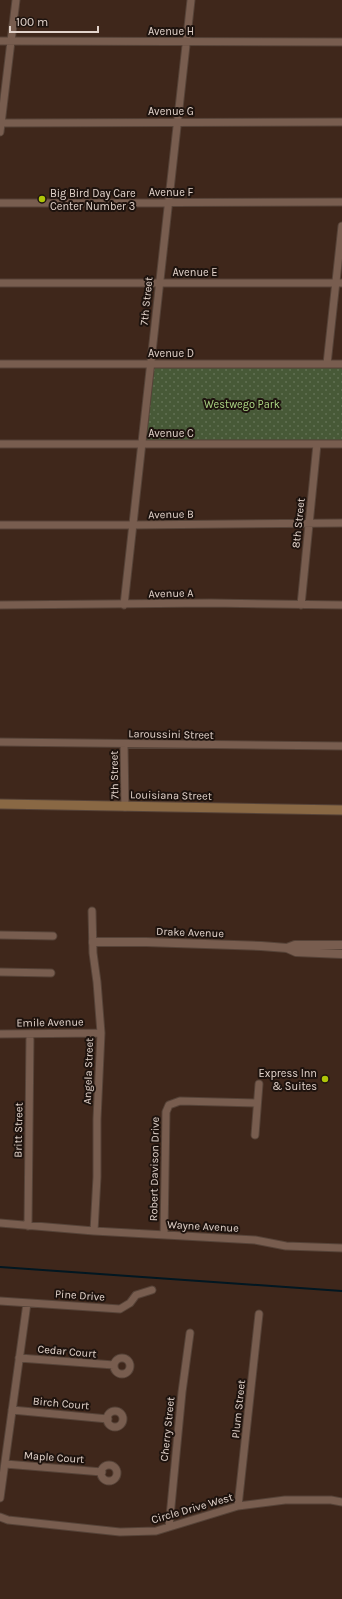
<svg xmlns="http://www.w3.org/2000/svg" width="342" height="1599" viewBox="0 0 342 1599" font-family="Karla,sans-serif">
<defs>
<pattern id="park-dots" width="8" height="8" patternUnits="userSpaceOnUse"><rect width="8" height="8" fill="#475937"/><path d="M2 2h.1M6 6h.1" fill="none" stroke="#617053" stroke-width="1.8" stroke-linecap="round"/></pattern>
</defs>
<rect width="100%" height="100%" fill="#3f271b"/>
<!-- park -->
<path fill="url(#park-dots)" d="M150,364h192v80h-200z"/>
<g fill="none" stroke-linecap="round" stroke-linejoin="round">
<!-- stream -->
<path stroke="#021721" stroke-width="2" d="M0,1267l342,24"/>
<defs>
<path id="minor" d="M0,41l342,1
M0,123l342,-1
M0,132l16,-132
M0,203l342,-1
M0,283h342
M0,364h342
M327,364l15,-138
M0,444h342
M0,525h132l210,-2
M0,605l211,-2 131,2
M124,605l67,-605
M301,605l16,-161
M0,742l342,4
M124,744l1,63
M92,911l1,42 4,29 4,51 -4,86v58l-3,54
M0,935l53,1
M0,972l51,1
M0,1034l101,-1
M255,1135l4,-51
M0,1223l94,8 161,9 31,6 56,2
M28,1226l2,-192
M164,1235l2,-123 3,-7 11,-4 77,2
M0,1301l120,8 10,-6 6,-8 16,-5
M114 1366a8 8 0 1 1 16 0a8 8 0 1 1-16 0Z
M19,1358l95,7
M12,1410l96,9
M107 1419a8 8 0 1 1 16 0a8 8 0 1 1-16 0Z
M5,1464l97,8
M101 1473a8 8 0 1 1 16 0a8 8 0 1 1-16 0Z
M0,1498l27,-195
M238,1506l21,-192
M0,1517l8,3 112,12 36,-1 82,-25 47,-6h46l11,2
M169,1527l13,-135 8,-59"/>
<path id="tertiary" d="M93,942h53l115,4 26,2 9,4 46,2
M287,948l8,-3h47"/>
<path id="secondary" d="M0,804l342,6"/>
</defs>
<!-- minor casing -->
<use href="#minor" stroke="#564338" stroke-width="9"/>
<!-- tertiary casing -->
<use href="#tertiary" stroke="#564338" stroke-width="10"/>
<!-- secondary casing -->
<use href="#secondary" stroke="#564338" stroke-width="11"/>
<!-- minor -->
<use href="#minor" stroke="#785d4f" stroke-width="7"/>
<!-- tertiary -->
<use href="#tertiary" stroke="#785d4f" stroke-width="8"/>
<!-- secondary -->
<use href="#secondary" stroke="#896844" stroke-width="9"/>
</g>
<!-- markers -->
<g fill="#afc508" stroke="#1e130e" stroke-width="1.5">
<circle cx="42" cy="199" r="4"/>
<circle cx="325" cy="1079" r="4"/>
</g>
<g text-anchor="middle" stroke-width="4" stroke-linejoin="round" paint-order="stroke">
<!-- street labels -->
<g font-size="11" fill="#e2d3cb" stroke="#1e130e">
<text x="171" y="35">Avenue H</text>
<text x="171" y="115">Avenue G</text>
<text x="171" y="196">Avenue F</text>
<text x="195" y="276">Avenue E</text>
<text transform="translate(146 301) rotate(-84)" y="4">7th Street</text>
<text x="171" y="357">Avenue D</text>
<text x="171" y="437">Avenue C</text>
<text transform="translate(171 514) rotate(-1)" y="4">Avenue B</text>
<text transform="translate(298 523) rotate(-84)" y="4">8th Street</text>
<text transform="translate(171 593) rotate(-1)" y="4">Avenue A</text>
<text transform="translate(171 734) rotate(1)" y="4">Laroussini Street</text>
<text transform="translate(114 775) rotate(-91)" y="4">7th Street</text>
<text transform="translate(171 795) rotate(1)" y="4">Louisiana Street</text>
<text transform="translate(190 932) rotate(2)" y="4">Drake Avenue</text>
<text transform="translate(50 1022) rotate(-1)" y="4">Emile Avenue</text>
<text transform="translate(88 1071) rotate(-88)" y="4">Angela Street</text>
<text transform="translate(18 1130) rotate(-89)" y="4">Britt Street</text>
<text transform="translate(154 1169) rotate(-89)" y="4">Robert Davison Drive</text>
<text transform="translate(203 1226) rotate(3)" y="4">Wayne Avenue</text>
<text transform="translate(80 1295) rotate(4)" y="4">Pine Drive</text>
<text transform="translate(67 1351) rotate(5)" y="4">Cedar Court</text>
<text transform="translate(61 1403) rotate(5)" y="4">Birch Court</text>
<text transform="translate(238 1409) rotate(-84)" y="4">Plum Street</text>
<text transform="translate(167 1429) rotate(-84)" y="4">Cherry Street</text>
<text transform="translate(54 1457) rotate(4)" y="4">Maple Court</text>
<text transform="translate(192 1508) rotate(-16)" y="4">Circle Drive West</text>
</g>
<!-- poi labels -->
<g font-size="11" fill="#e2d3cb" stroke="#1e130e" text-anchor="start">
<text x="50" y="197">Big Bird Day Care<tspan x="50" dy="13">Center Number 3</tspan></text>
<text x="317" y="1077" text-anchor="end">Express Inn<tspan x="317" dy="13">&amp; Suites</tspan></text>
</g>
<!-- park labels -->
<g font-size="11" fill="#add885" stroke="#1e130e">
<text x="242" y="408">Westwego Park</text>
</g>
</g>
<!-- scale -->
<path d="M10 26v6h88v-6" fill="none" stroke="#e2d3cb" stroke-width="2"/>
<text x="16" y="26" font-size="12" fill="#e2d3cb" stroke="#1e130e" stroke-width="3" paint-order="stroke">100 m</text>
</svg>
